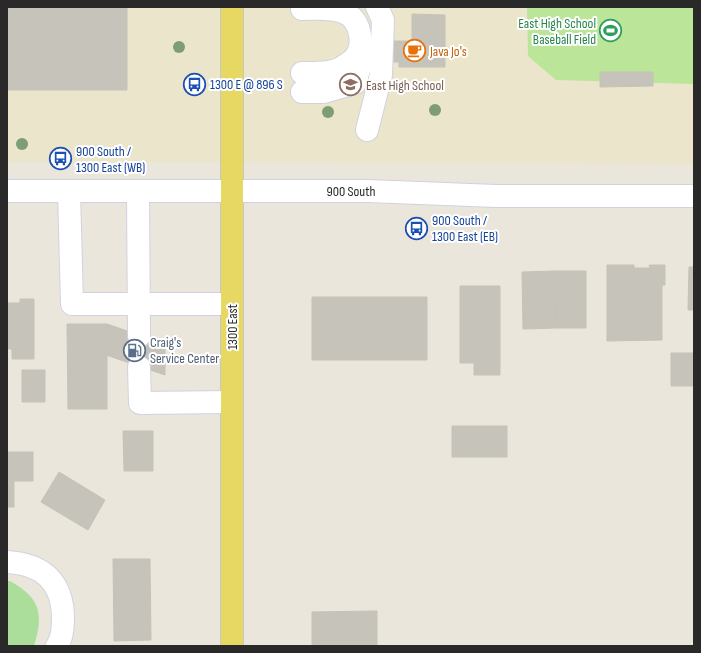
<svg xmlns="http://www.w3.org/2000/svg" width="701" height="653" viewBox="0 0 701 653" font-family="'Sofia Sans Condensed',sans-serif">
<rect width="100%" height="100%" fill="#ebe6dc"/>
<!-- education -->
<path fill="#ebe5cc" d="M7,7h687v157l-687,-2z"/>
<!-- green -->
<path fill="#abde9b" d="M7,581h3c30,17 34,32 24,65h-27z"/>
<!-- pitch -->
<path fill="#bbe598" d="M527,7h167v77l-138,-4 -28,-24z"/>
<!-- building -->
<path fill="#c6c3bb" stroke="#c6c2b6" d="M7,7h120v83h-120z
M412,14l33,1v52h-46v-5h-15v-21h28z
M600,72h53v14l-53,1z
M607,265h27v3h16l-1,-3h16v20h-3v55l-55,1z
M689,267h5v43h-6z
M555,271l1,57 -33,1 -1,-57z
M555,271h31v57h-30z
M460,286h40v89h-26v-12h-14z
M312,297h115v63h-115z
M20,299h14v60h-22v-10h-5v-46h13z
M67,324h40v85h-39z
M107,324l58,20v31l-59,-20z
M671,353h23v33h-23z
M22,370h23v32h-23z
M452,426h55v31h-55z
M123,431h30v40h-29z
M7,452h26v29h-19v26h-7z
M59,472l46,28 -17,30 -47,-28z
M113,559h37l1,81 -37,1z
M377,611v35h-65v-34z"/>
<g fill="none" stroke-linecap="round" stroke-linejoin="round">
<!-- minor-tunnel -->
<path stroke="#c4c0b8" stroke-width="22" stroke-dasharray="22 11" stroke-linecap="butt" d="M139,336v31"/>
<defs>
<path id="minor" d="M302,73c13,0 32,1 42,-7 4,-2 10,-7 12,-10 9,-12 4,-37 -11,-43 -12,-6 -29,-4 -43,-4
M302,92h22l31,-9 6,-20v-16
M367,130l14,-55 2,-55 -6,-13
M7,191h361l128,5h198
M69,191l3,113h160
M138,191l1,145
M139,367l1,36 92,-1
M7,562c36,2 56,20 56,57 0,8 -1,20 -6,27"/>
<path id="major" d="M232,646v-639"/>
</defs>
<!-- minor casing -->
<use href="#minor" stroke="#d1d2e1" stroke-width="24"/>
<!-- major casing -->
<use href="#major" stroke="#c7c7c7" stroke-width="24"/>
<!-- minor -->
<use href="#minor" stroke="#fff" stroke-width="22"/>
<!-- major -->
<use href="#major" stroke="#e7d864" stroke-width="22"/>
</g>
<!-- trees -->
<g fill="#7e9d74">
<circle cx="179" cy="47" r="6"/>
<circle cx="435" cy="110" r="6"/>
<circle cx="328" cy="112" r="6"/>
<circle cx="22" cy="144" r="6"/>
</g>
<!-- icons -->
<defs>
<symbol id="stadium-ring" viewBox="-11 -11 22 22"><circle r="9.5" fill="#fff" stroke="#2e9e5b" stroke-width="1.5"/><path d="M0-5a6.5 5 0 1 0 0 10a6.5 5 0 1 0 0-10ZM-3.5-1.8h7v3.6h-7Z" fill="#2e9e5b"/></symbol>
<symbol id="cafe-ring" viewBox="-11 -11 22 22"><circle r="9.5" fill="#fff" stroke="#e8710a" stroke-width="1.5"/><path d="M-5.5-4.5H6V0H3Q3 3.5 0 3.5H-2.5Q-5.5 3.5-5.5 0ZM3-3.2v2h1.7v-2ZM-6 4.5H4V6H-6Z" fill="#e8710a"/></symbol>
<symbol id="bus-ring" viewBox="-11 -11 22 22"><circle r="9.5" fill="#fff" stroke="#1a4fb4" stroke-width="1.5"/><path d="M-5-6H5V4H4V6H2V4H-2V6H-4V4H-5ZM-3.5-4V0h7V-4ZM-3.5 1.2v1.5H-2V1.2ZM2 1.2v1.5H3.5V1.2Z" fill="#1a4fb4"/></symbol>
<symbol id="school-ring" viewBox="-11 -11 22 22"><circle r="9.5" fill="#fff" stroke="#8d6e63" stroke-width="1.5"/><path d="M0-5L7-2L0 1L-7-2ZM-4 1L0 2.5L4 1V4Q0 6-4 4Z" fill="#8d6e63"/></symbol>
<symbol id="fuel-ring" viewBox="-11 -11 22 22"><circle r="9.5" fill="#fff" stroke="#5c6f8a" stroke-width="1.5"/><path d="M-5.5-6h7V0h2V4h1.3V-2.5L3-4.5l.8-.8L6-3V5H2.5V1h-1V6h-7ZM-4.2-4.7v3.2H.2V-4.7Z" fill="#5c6f8a"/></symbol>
</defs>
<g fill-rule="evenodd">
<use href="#stadium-ring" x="598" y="18" width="25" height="25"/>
<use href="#cafe-ring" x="402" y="38" width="25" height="25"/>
<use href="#bus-ring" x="182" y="72" width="25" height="25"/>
<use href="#school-ring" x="338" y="72" width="25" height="25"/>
<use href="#bus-ring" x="48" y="146" width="25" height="25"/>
<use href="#bus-ring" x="404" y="216" width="25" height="25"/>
<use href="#fuel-ring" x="122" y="338" width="25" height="25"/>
</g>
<g text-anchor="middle" stroke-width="4" stroke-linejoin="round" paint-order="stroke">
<!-- leisure labels -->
<g font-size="14" fill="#27864d" stroke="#fff" text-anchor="end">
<text x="596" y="28">East High School<tspan x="596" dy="16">Baseball Field</tspan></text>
</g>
<!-- food labels -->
<g font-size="14" fill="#c56008" stroke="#fff" text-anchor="start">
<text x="430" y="56">Java Jo's</text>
</g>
<!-- transit labels -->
<g font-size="14" fill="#164399" stroke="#fff" text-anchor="start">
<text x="210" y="89">1300 E @ 896 S</text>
<text x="76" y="156">900 South /<tspan x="76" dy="16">1300 East (WB)</tspan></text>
<text x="432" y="225">900 South /<tspan x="432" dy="16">1300 East (EB)</tspan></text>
</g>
<!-- education labels -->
<g font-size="14" fill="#785e54" stroke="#fff" text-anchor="start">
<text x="366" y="90">East High School</text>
</g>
<!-- street labels -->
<g font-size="14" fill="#292929" stroke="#fff">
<text x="351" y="196">900 South</text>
<text transform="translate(232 327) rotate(-90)" y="5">1300 East</text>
</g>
<!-- service labels -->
<g font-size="14" fill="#4e5e75" stroke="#fff" text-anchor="start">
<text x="150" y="347">Craig's<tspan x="150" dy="16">Service Center</tspan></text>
</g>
</g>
<!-- border -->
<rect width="701" height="653" fill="none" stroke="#292929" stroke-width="16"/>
</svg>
